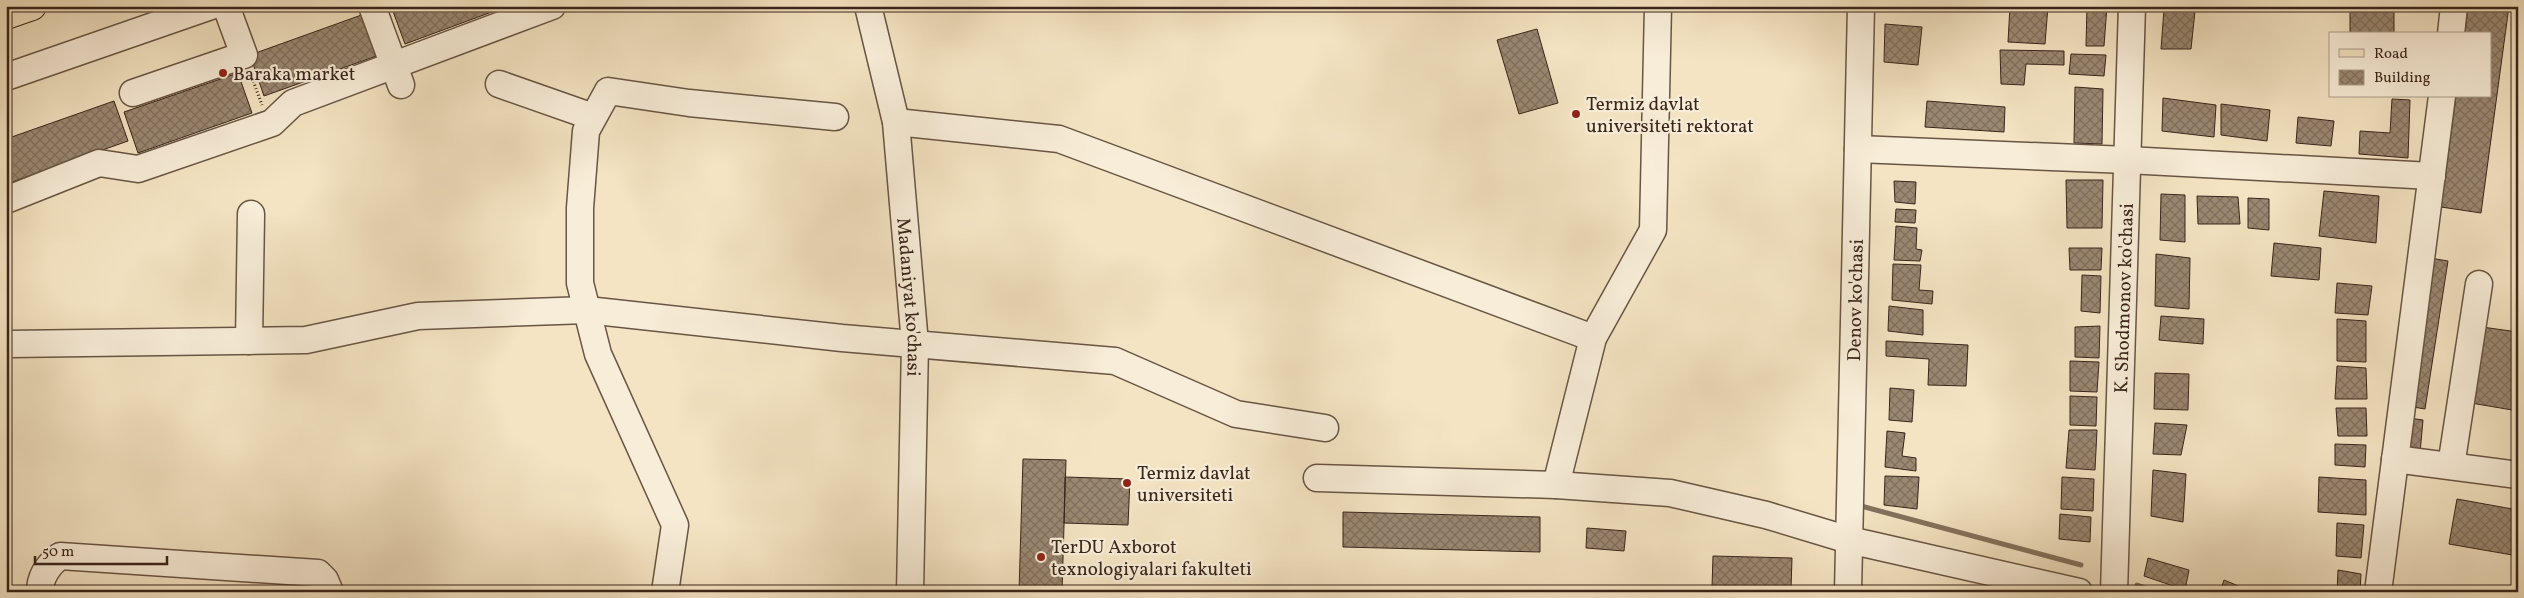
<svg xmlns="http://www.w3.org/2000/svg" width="2524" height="598" viewBox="0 0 2524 598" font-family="Vollkorn,serif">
<defs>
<pattern id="building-cross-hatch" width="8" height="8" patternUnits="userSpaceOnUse" patternTransform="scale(1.25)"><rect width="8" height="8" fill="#9a8872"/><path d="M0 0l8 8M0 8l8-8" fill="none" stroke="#7f6f5d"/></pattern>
</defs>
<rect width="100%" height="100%" fill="#f4e4c3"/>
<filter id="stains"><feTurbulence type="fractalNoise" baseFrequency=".004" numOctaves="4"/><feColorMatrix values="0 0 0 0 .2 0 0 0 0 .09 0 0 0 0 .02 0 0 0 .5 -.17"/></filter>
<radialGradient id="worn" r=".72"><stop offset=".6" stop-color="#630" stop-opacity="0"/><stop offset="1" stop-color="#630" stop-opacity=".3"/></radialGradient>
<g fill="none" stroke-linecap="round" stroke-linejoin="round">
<!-- stream -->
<path stroke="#83715d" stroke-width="5" d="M1861,506l220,59
M2137,585l21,7"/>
</g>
<!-- building -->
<path fill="url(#building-cross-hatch)" stroke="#39251a" d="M391,6h117l-103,38z
M2010,6h38l-3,38 -37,-2z
M2087,6h20l-3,40h-18z
M2468,6h41l-28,207 -40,-6 15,-111h34v-62h-25z
M2164,9l31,2 -4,38h-30z
M2350,12h44v22h-44z
M367,13l15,41 -118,42 -14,-41z
M1885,24l37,3 -4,38 -34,-3z
M1537,29l21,74 -39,11 -22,-74z
M2000,50l64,1v14l-38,-1 -2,21 -23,-1z
M2071,54l35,1 -2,21 -35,-2z
M238,73l14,40 -114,40 -14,-41z
M2075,87l28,2 -1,55 -28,-1z
M2163,98l53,7 -2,32 -52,-6z
M2392,99l18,1 -2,58 -49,-4 1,-23 30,2z
M114,101l14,40 -119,42 -3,-8v-36z
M1927,101l78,6 -1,25 -79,-5z
M2221,104l49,6 -3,31 -46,-6z
M2298,117l36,4 -3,25 -35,-3z
M2066,180h37l-1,48h-35z
M1894,181l22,1 -1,22 -20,-2z
M2324,191l55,5 -3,47 -57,-7z
M2161,194l24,1v47l-25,-2z
M2197,196l41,1 2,27h-42z
M2248,198l21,1v31l-21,-2z
M1896,209l20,1 -1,13 -20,-1z
M1896,226l21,2 -1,21 6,1 -2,11 -26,-1z
M2274,243l47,5 -2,32 -48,-4z
M2069,248h33l-1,22h-31z
M2156,254l34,4 -1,51 -34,-3z
M2430,258l18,3 -23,148 -18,-3z
M1893,264l28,1 -2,25 14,1 -1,13 -40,-4z
M2082,275l19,1 -1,37 -19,-2z
M2337,283l35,3 -4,29 -33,-2z
M1889,306l34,4v25l-35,-4z
M2161,316l43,3 -1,25 -44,-4z
M2337,319l29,2v41l-29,-1z
M2100,326l-1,32 -24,-1v-30z
M2482,327l36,5v79l-47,-8z
M1886,341l82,4 -2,41 -38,-1 1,-26 -43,-3z
M2070,361l29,1 -2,30 -27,-1z
M2337,366l29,2 1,31h-32z
M2155,373l34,1 -1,36 -34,-1z
M1890,388l24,2 -2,32 -23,-2z
M2070,396l27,1 -1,29 -26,-1z
M2336,408h30l1,28h-29z
M2409,418l14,2 -3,33 -14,-1z
M2155,423l32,2 -6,30 -28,-1z
M2069,430h28l-2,40 -29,-2z
M1887,431l18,2 -3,23 14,2v13l-31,-4z
M2335,444l31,1 -1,22 -30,-2z
M1023,459l43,1 -4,132h-43z
M2153,470l33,4 -3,48 -32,-6z
M1885,476l34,1 -2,32 -33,-4z
M1065,477l65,2 -2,46 -64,-2z
M2062,477l32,2 -1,32 -32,-2z
M2319,477l47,3v35l-48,-3z
M2457,499l61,11v46l-69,-12z
M1343,512l197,5v35l-197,-5z
M2060,514l31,3 -1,25 -31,-3z
M2337,523l27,2 -3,33 -25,-2z
M1587,528l39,3 -2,20 -38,-3z
M1713,556l79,2 -1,31 -79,-2z
M2148,558l41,12 -4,20 -41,-14z
M2338,570l23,4 -1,18h-23z
M2224,580l29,12h-33z"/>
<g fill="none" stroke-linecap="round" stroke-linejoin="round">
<defs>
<g id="minor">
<path d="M372,6l29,79"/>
<path id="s1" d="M868,6l28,116 19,222 -5,248"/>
<path d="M2451,34l3,-28"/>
<path d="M6,77l205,-71"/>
<path d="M499,84l94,33"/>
<path d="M133,93l111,-38 -18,-49"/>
<path d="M896,122l163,17 534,199"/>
<path d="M1858,149l269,11 305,16"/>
<path d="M6,200l93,-37 39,6 134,-46 21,-20 259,-97"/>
<path d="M249,341l2,-127"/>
<path d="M9,344l297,-4 112,-24 169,-6 255,28 273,23 121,53 89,14"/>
<path d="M2395,459l123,16"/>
<path d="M2451,466l28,-182"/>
<path d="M1317,478l239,7 114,8 96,22 83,25 230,52"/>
<path d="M1556,485l37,-147 60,-108 5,-224"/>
<path d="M40,592c0,-16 8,-27 20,-36l258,17 7,7 5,12"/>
<path d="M665,592l10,-67 -77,-171 -18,-71v-75l6,-77 22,-40 81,12 146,14"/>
<path id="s2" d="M1848,592l13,-586"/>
<path id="s3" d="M2114,592l18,-586"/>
<path d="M2378,592l64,-496"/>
</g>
<path id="major" d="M6,15l26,-9"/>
</defs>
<!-- minor casing -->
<use href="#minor" stroke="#685544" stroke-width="29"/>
<!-- major casing -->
<use href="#major" stroke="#39251a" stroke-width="30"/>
<!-- path -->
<path stroke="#39251a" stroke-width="3" stroke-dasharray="1 2.5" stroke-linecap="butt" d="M251,75l11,30"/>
<!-- minor -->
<use href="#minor" stroke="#f8edd8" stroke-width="26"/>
<!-- major -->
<use href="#major" stroke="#f4e4c3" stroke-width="28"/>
</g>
<!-- markers -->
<g fill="#8f2418" stroke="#f8edd8" stroke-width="2">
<circle cx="223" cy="73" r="5"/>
<circle cx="1576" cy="114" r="5"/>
<circle cx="1127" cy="483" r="5"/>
<circle cx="1041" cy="557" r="5"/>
</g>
<g text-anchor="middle" stroke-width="4.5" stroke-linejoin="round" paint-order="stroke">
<!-- poi labels -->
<g font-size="19" fill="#39251a" stroke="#f8edd8" text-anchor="start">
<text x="233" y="80">Baraka market</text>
<text x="1586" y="110">Termiz davlat<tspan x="1586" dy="22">universiteti rektorat</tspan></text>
<text x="1137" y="479">Termiz davlat<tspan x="1137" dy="22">universiteti</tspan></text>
<text x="1051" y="553">TerDU Axborot<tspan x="1051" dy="22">texnologiyalari fakulteti</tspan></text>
</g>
<!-- street labels -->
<g font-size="19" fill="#39251a" stroke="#f8edd8">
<text dy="7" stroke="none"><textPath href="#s1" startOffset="295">Madaniyat ko'chasi</textPath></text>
<text dy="7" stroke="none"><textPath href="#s2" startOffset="292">Denov ko'chasi</textPath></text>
<text dy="7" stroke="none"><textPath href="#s3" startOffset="294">K. Shodmonov ko'chasi</textPath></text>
</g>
</g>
<!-- margin -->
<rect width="2524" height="598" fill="none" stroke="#f4e4c3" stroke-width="25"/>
<rect x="8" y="8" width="2509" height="583" fill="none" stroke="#39251a" stroke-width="2.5"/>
<rect x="12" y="12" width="2499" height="573" fill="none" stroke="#39251a"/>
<!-- legend -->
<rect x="2329" y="32" width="162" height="65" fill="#f8edd8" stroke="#ac9d8c"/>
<rect x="2339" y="49" width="25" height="8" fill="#f4e4c3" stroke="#ac9d8c"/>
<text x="2374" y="58" font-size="15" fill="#39251a">Road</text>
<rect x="2339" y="70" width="25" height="15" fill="url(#building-cross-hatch)" stroke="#ac9d8c"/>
<text x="2374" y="82" font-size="15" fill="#39251a">Building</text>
<!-- scale -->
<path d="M35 556v8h132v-8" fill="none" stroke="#39251a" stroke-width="2.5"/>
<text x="42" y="556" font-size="15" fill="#39251a" stroke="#f8edd8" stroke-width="4" paint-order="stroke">50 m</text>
<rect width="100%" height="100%" filter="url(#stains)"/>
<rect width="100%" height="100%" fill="url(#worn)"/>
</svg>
